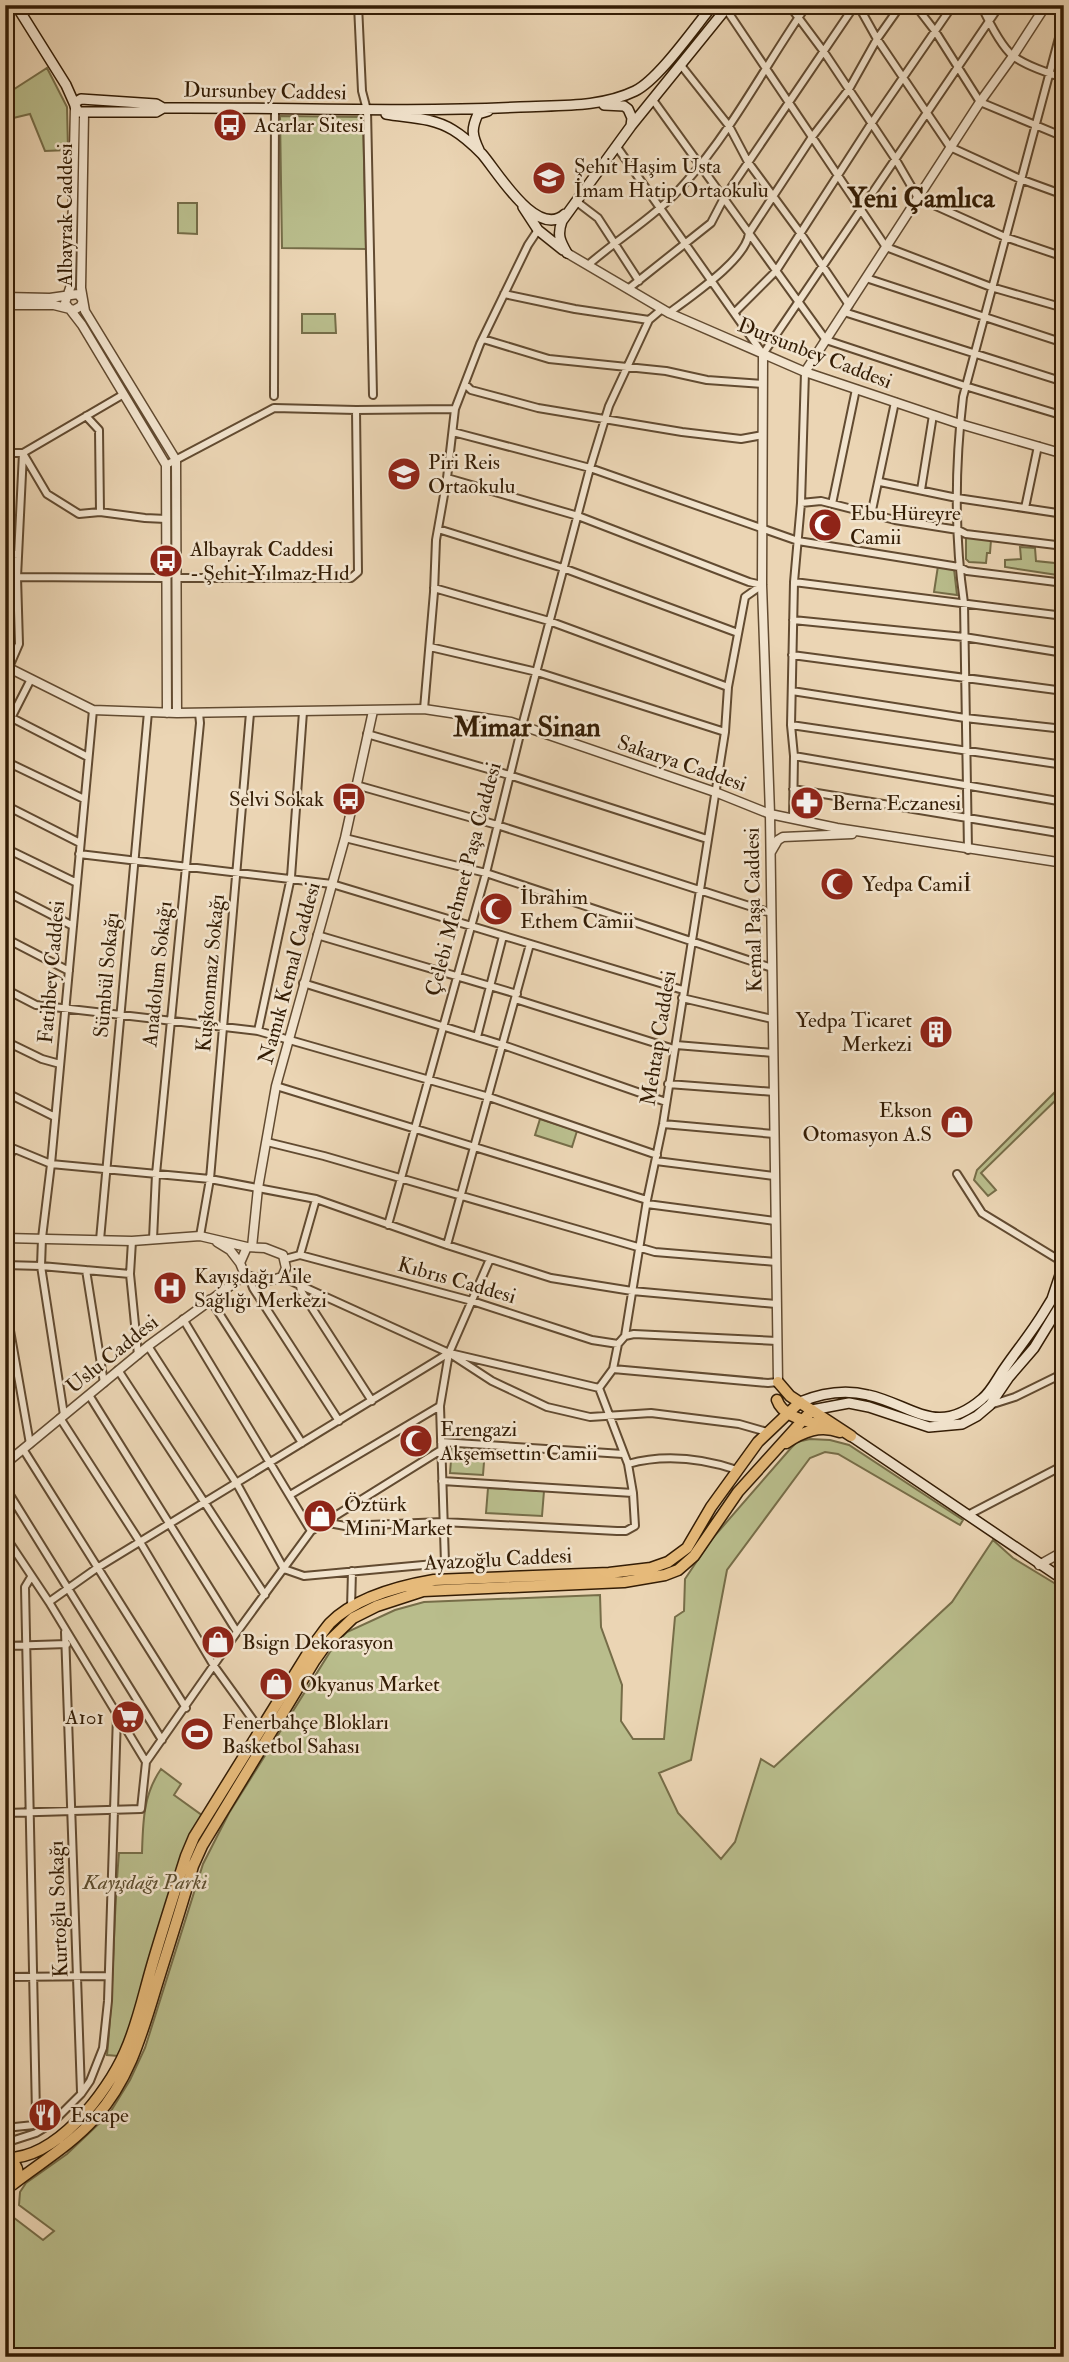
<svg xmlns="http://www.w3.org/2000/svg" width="1069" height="2362" viewBox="0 0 1069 2362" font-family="'IM FELL Double Pica',serif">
<rect width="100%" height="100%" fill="#ebd5b4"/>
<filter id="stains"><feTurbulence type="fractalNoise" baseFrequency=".00286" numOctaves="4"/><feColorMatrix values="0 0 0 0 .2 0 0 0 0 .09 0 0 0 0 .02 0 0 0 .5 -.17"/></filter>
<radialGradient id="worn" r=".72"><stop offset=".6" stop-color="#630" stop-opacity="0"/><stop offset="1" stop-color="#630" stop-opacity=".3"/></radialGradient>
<!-- green -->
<path fill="#b9bd8c" stroke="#766d48" stroke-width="2" d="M47,68l20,39 1,43 -23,1 -15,-37 -25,6v-25z
M280,116l83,1 3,132 -84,-1z
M178,203h19v31l-19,-1z
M302,314h33l1,19h-34z
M966,537l25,3 -1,13h-3l-1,10 -17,-1 -3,-3z
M1020,547l15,1 1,13 28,3v12l-59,-9v-7l16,-1z
M5,559l11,1 -1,81 -6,17 -4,-2z
M938,566l16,3 3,26 -23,-3z
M1064,1083v9l-83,81 15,17 -8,6 -14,-16 3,-10z
M540,1119l37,12 -5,16 -37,-12z
M810,1439l20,1 19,5 114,75 -3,5 -122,-71 -13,-2 -15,6 -83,112 -36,190 -32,13 19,40 43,46 14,-17 26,-83 13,8 178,-165 41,-62 20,18 51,31v768h-1059v-146l38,29 11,-9 -35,-26 1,-13 6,-9 41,-29 42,-40 21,-34 15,-32 58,-184 26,-51 106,-169 12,-12 48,-22 29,-8 176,-7 1,32 21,58 -1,36 12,18h31l11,-122 9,-6 1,-32 26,-39 80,-92 6,-6z
M452,1447l33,2 -2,26 -33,-2z
M488,1488l56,3 -2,25 -56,-3z
M161,1769l20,15 -7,11 29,21 -73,214 -12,26 -11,-1c7,-67 6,-135 12,-202h23c1,-31 1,-58 19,-84z"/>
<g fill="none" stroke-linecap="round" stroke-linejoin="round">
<defs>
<path id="minor" d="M358,5l4,86 5,19 6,285
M789,5l35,47 72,108 22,38 87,39 59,20
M858,5l19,34 73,108 70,32 44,16
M915,5l20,26 45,71 84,35
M981,5c7,15 20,41 32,51 12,9 37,18 51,22
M726,9l160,238 105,40 73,21
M680,64l49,62 19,36 53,72 48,71
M653,100l173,240 139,46 99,30
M617,147l146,207 237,-349
M577,202l21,16 41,63
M588,265c32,-28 70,-50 98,-83 47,-53 80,-118 121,-177
M866,278l198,65
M628,289l83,-66 13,-25 131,-193
M504,294l71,15 74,11
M844,312l220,70
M669,313c21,-16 78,-54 80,-80l63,-96 37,-48 28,-50 24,-34
M734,313l42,-42 95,-147 82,-119
M483,339l66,20 117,12 41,9 56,4
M465,384l6,6 67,18 144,24 59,7 22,-4
M274,396l1,-288
M86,416l13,14 1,82 45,6 21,1
M453,432l137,36 208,73 161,26 8,4 97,12
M5,453h18l101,-59
M24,455l23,39 32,20 21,-2
M166,465l108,-57 82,2 99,-1
M447,478l131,38 171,66 13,3
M880,482l77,16 107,16
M921,490l12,-75
M801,503l20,-2 74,19 63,10 8,4 98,12
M832,504l24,-115
M1025,508l13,-62
M871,515l24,-113
M438,529l125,39 175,65
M5,554l13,1
M17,577l148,1
M176,578h175l7,-6 -2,-162
M794,582l270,34
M434,588l115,33 179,66
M793,620l171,17 100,16
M430,647l107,25 188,60
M792,655l272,36
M9,667l10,-23 -2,-67 6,-124
M792,691l173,27 99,11
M424,709l10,-117 2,-52 11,-62 8,-69 25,-65 48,-99 10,-15
M12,718l76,39
M791,725l273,40
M5,730l26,-51
M367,734l142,41 198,64
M794,756l270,46
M5,761l79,38
M356,785l141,40 274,88
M793,789l271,45
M5,805l75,38
M793,818l1,-62 -3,-31 3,-143 7,-79 4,-131
M345,838l141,35 286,95
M5,848l72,35
M968,850l-4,-247c-10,-69 -9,-138 -1,-206l101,-378
M79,854l253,30 351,106
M5,891l68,35
M317,935l200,59
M5,938l64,33
M303,983l200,62 163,57
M5,989l31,16 222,26 231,66 168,58
M682,998l90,21
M515,999l159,50
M258,1031l33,-154 12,-165
M477,1037l26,-101
M5,1041l37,18 18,5
M676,1045l97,8
M668,1084l106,8
M276,1086l371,114
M5,1092l50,25
M663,1124l111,10
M267,1142l57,14 331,96 121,10
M5,1145l46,19 159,15 106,20 131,46 104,33 81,13 144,13
M656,1161l118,15
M5,1166l8,-17
M957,1174l25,39 82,50
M647,1204l128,17
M388,1225l98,-352 36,-147 68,-258 19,-62 40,-86 13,-11
M200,1236l10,-57 40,-466
M153,1239l3,-65 44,-451 -1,-10
M100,1240l48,-528
M132,1241l-2,33 8,81
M447,1245l83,-301
M300,1255l16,-56
M285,1259l15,-4 172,46 120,39 26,4
M5,1265l36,1 89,8
M86,1270l18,113
M249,1277l4,11 86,133
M282,1277l167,76 43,28 55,26 43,10 61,-4 88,11 28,8
M300,1286l1,5 71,110
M210,1299l92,144
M5,1302l25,142
M183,1319l128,212
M625,1336l9,-2 143,7
M148,1346l89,138 47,85 20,7 141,-13 -5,-157 9,-53 41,-94
M454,1354l145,34
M613,1369l155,14 10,-1
M118,1370l147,225
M89,1395l148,237
M990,1405l25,-8 49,-24
M64,1415l-23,-149 1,-28 9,-74 42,-454
M60,1418l80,124 74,124 47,65
M441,1442l182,12
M23,1449l163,259
M628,1464c36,-10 73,-6 109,6
M442,1481l191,12
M5,1487l157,253
M290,1495l150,-89
M968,1515l96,-50
M324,1522l21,4 98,-4 174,9h9l9,-5 -2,-33 -5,-29 -29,-76 14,-19 5,-25 7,-8 22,-136 16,-76 62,-392 3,-45 17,-90 17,-12
M5,1536l44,66 97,160
M49,1602l48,-34 352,-215
M351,1608l1,-37
M65,1632l16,460
M5,1646l62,-2
M146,1762l91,-130 74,-101 130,-81
M5,1813l136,-4 5,-47
M5,1977l103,-1
M5,2128l29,-3 2,-11 -11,-527 6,-10
M5,2143l31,-10 15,-9 30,-30 9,-13 13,-33 5,-47 9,-286"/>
<path id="tertiary" d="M75,108l-4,177 -6,18 17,22 84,140 1,248
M84,113l-3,175 4,23 91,149 1,253
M567,253l102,60 136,59 155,52 104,30
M5,297l45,1 28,-4 4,5
M5,305h49l20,5 7,-4 2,-6
M763,354l-1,231 8,229 8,568
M805,372l175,-270 33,-46 33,-51
M5,666l88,44 84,3 247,-4 87,13 204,70 55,22 67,14 227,35
M771,852l7,-12 5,-3 69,-3
M5,1238l127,3 68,-5 47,11
M217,1242l13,8 10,13
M247,1247l18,1 18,7 3,13 -4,9 -14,4 -23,-6 -5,-12z
M252,1247l6,-59 18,-102 69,-248 28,-127
M5,1464l143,-118 97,-71
M1039,1565l25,-14"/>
<path id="secondary" d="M16,5l50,80 12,27h78l7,-4
M604,105l20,1 4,3 4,9 -1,8
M75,106l1,-4 5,-3 75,5 7,4c119,-1 238,5 357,-1 38,-2 80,1 115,-16 24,-12 59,-63 78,-86
M386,114c23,4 46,3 67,16 10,6 21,16 29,24 15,17 55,86 83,60
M479,150c-7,-15 -8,-21 -1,-36l10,-3
M523,207l15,23 25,20
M567,253c-7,-12 -10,-18 -5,-32l69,-95 98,-121
M800,1402c22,-9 44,-13 68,-7 45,10 68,43 114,4 9,-7 15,-20 22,-30 13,-19 28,-37 40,-57l8,-13 12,-36
M812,1410l37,-7 20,4 60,20 33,-3 15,-8 13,-11 19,-28 25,-29 30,-49
M851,1436l213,144"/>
<path id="primary" d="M778,1382l12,14 61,40
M777,1400c6,18 32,21 49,27
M786,1443c18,-12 34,-18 54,-11
M5,2158c51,2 102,-65 120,-106 12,-26 18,-55 26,-83 11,-38 23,-75 35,-113l8,-19 119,-192c6,-7 11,-15 17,-22 26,-26 69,-37 104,-43l175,-7 42,-5 17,-6 19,-14 24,-41 47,-65 42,-40
M12,2185c28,-22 59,-40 83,-67 35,-39 47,-85 62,-134 12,-39 25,-78 36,-118l9,-20 113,-186 12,-17 26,-25 24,-12 46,-15 201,-9 41,-7 13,-5 16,-14 44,-64 74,-82
M5,2188l11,-8c4,-10 0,-17 -9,-22"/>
</defs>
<!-- minor casing -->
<use href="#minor" stroke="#624b31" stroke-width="10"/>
<!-- tertiary casing -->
<use href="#tertiary" stroke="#624b31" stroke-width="11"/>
<!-- secondary casing -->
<use href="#secondary" stroke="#341d05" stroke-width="12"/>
<!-- primary casing -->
<use href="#primary" stroke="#341d05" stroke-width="13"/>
<!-- minor -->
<use href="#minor" stroke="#f2e4ce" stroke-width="6"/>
<!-- tertiary -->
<use href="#tertiary" stroke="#f2e4ce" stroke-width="8"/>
<!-- secondary -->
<use href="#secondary" stroke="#f2e4ce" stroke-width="9"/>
<!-- primary -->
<use href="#primary" stroke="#e6ba7a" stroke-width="10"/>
</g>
<!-- icons -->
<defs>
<symbol id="bus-disc" viewBox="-11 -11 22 22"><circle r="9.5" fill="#8f2418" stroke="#f2e4ce"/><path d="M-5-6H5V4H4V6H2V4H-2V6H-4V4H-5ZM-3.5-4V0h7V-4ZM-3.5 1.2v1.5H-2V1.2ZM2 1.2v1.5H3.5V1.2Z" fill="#fff"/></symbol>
<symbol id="school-disc" viewBox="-11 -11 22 22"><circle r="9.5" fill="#8f2418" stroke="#f2e4ce"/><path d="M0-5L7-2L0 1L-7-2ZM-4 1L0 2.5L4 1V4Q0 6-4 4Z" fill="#fff"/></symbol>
<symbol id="mosque-disc" viewBox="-11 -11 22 22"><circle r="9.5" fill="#8f2418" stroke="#f2e4ce"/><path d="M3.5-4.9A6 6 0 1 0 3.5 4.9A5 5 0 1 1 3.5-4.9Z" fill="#fff"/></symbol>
<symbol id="pharmacy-disc" viewBox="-11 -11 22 22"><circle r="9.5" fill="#8f2418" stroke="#f2e4ce"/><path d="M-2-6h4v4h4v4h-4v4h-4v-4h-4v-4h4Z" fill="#fff"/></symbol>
<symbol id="building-disc" viewBox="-11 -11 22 22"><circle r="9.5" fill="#8f2418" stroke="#f2e4ce"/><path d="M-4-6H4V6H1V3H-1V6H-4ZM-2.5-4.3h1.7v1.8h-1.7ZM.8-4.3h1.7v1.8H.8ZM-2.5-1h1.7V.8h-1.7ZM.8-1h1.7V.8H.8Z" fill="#fff"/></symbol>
<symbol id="shop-disc" viewBox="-11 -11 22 22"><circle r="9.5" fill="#8f2418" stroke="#f2e4ce"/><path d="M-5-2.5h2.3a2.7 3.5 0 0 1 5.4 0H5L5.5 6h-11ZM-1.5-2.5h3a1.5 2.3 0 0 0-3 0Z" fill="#fff"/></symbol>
<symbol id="hospital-disc" viewBox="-11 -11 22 22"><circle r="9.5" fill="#8f2418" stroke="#f2e4ce"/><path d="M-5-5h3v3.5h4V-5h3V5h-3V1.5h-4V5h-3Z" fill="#fff"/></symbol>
<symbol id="supermarket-disc" viewBox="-11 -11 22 22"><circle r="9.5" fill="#8f2418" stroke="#f2e4ce"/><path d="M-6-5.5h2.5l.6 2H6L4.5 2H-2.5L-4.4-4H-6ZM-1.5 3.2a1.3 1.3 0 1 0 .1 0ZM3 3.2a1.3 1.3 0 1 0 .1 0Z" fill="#fff"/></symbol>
<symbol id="stadium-disc" viewBox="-11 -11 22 22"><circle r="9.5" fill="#8f2418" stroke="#f2e4ce"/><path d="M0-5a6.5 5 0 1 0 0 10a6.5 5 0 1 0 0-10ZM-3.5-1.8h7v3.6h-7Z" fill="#fff"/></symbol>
<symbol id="restaurant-disc" viewBox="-11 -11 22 22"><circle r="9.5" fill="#8f2418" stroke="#f2e4ce"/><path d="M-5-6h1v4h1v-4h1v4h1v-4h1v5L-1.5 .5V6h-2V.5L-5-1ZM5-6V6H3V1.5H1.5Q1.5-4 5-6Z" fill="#fff"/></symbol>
</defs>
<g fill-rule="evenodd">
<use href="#bus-disc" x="211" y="106" width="38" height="38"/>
<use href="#school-disc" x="530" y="159" width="38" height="38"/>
<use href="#school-disc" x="385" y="455" width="38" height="38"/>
<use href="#mosque-disc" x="806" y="506" width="38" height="38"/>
<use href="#bus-disc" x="147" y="542" width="38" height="38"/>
<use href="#bus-disc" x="330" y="780" width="38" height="38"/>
<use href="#pharmacy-disc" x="788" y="784" width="38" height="38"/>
<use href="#mosque-disc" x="818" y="865" width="38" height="38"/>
<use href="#mosque-disc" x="477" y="890" width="38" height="38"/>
<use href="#building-disc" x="917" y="1013" width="38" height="38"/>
<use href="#shop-disc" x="938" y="1103" width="38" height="38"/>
<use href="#hospital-disc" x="151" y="1269" width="38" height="38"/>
<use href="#mosque-disc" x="397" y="1422" width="38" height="38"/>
<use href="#shop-disc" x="301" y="1497" width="38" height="38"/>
<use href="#shop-disc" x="199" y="1623" width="38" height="38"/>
<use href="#shop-disc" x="257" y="1665" width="38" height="38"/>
<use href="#supermarket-disc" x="109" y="1698" width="38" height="38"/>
<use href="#stadium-disc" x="178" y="1715" width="38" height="38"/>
<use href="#restaurant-disc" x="26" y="2096" width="38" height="38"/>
</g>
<g text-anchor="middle" stroke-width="5" stroke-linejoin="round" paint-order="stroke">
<!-- street labels -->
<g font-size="21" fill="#341d05" stroke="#f2e4ce">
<text transform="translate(265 91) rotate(1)" y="7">Dursunbey Caddesi</text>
<text transform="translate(65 215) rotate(-90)" y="7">Albayrak Caddesi</text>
<text transform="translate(815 353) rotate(21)" y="7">Dursunbey Caddesi</text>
<text transform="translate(682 763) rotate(19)" y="7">Sakarya Caddesi</text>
<text transform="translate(463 879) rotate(-75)" y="7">Çelebi Mehmet Paşa Caddesi</text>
<text transform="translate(753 910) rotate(-91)" y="7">Kemal Paşa Caddesi</text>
<text transform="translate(51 972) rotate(-85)" y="7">Fatihbey Caddesi</text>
<text transform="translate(210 973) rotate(-85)" y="7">Kuşkonmaz Sokağı</text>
<text transform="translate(289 973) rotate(-75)" y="7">Namık Kemal Caddesi</text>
<text transform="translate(157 974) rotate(-84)" y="7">Anadolum Sokağı</text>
<text transform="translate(106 975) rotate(-85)" y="7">Sümbül Sokağı</text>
<text transform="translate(658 1038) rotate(-81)" y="7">Mehtap Caddesi</text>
<text transform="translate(457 1280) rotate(16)" y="7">Kıbrıs Caddesi</text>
<text transform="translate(112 1354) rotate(-39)" y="7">Uslu Caddesi</text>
<text transform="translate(498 1559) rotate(-3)" y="7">Ayazoğlu Caddesi</text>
<text transform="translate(58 1909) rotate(-92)" y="7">Kurtoğlu Sokağı</text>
</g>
<!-- poi labels -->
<g font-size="21" fill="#341d05" stroke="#f2e4ce" text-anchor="start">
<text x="254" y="132">Acarlar Sitesi</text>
<text x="574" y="173">Şehit Haşim Usta<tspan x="574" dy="24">İmam Hatip Ortaokulu</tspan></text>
<text x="428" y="469">Piri Reis<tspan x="428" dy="24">Ortaokulu</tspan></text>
<text x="850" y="520">Ebu Hüreyre<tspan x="850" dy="24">Camii</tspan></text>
<text x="190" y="556">Albayrak Caddesi<tspan x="190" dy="24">- Şehit Yılmaz Hıd</tspan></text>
<text x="324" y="806" text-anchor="end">Selvi Sokak</text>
<text x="832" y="810">Berna Eczanesi</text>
<text x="862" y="891">Yedpa Camiİ</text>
<text x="520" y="904">İbrahim<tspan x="520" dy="24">Ethem Camii</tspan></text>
<text x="912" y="1027" text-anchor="end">Yedpa Ticaret<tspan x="912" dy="24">Merkezi</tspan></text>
<text x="932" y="1117" text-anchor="end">Ekson<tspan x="932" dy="24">Otomasyon A.S</tspan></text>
<text x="194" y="1283">Kayışdağı Aile<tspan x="194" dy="24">Sağlığı Merkezi</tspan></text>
<text x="440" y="1436">Erengazi<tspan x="440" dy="24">Akşemsettin Camii</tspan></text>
<text x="344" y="1511">Öztürk<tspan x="344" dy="24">Mini Market</tspan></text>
<text x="242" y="1649">Bsign Dekorasyon</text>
<text x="300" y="1691">Okyanus Market</text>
<text x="104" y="1724" text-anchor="end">A101</text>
<text x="222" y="1729">Fenerbahçe Blokları<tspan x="222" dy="24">Basketbol Sahası</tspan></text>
<text x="70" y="2122">Escape</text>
</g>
<!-- park labels -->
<g font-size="21" font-style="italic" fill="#5c4d2e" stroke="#f2e4ce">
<text x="145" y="1889">Kayışdağı Parki</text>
</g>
<!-- district labels -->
<g font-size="28" font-weight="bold" fill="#341d05" stroke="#f2e4ce">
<text x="921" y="207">Yeni Çamlıca</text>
<text x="527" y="736">Mimar Sinan</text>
</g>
</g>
<!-- margin -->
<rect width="1069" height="2362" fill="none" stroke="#ebd5b4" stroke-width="28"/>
<rect x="7" y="7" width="1055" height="2348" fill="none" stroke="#341d05" stroke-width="3.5"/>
<rect x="14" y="14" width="1041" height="2334" fill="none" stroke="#341d05" stroke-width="2"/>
<rect width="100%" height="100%" filter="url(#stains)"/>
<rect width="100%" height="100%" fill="url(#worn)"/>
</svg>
